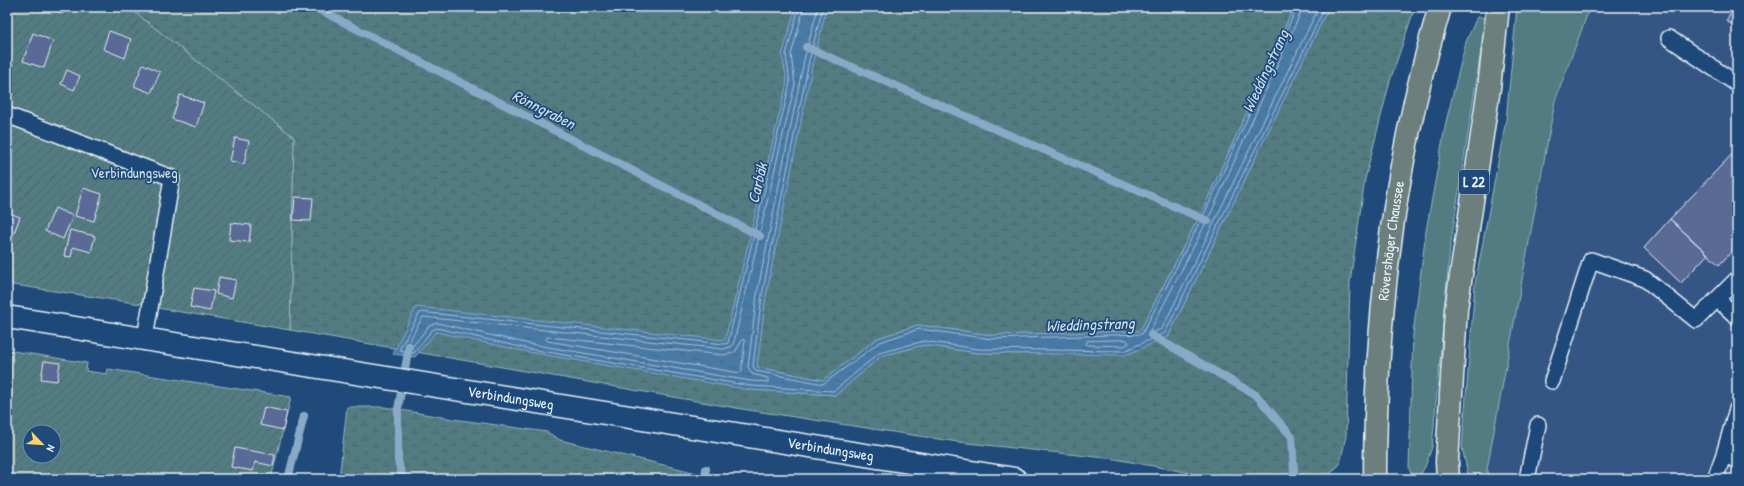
<svg xmlns="http://www.w3.org/2000/svg" width="1744" height="486" viewBox="0 0 1744 486" font-family="'Patrick Hand',sans-serif">
<defs>
<pattern id="wetland-marsh" width="20" height="14" patternUnits="userSpaceOnUse"><rect width="20" height="14" fill="#527b82"/><path d="M1 5h8M5 5V1M11 12h8M15 12V8" fill="none" stroke="#4d6469"/></pattern>
<pattern id="garden-furrows" width="10" height="10" patternUnits="userSpaceOnUse"><rect width="10" height="10" fill="#527b82"/><path d="M-1 1l2-2M0 10L10 0M9 11l2-2" fill="none" stroke="#4d6469"/></pattern>
<pattern id="water-ripples" width="26" height="14" patternUnits="userSpaceOnUse"><rect width="26" height="14" fill="#497aa6"/><path d="M2 4q2-2 4 0t4 0M15 11q2-2 4 0t4 0" fill="none" stroke="#48647d"/></pattern>
</defs>
<rect width="100%" height="100%" fill="#1f4a7a"/>
<filter id="ink" filterUnits="userSpaceOnUse"><feTurbulence type="fractalNoise" baseFrequency=".025" numOctaves="2"/><feDisplacementMap in="SourceGraphic" scale="8" xChannelSelector="R" yChannelSelector="G"/><feConvolveMatrix kernelMatrix="1 2 1 2 8 2 1 2 1" color-interpolation-filters="sRGB"/></filter>
<g filter="url(#ink)">
<!-- built -->
<path fill="#355785" d="M1590,7h147v472h-249l-1,-10 68,-368z"/>
<!-- grass -->
<path fill="#527b82" stroke="#9db6bd" d="M1517,7h73l-35,94 -68,368 1,10h-19l-7,-32 13,-163 31,-164z
M1477,17h8v8l-35,223 -18,199 -7,20 -6,10h-7l-3,-9 4,-134 13,-103 20,-109 20,-80z"/>
<!-- wetland -->
<path fill="url(#wetland-marsh)" stroke="#9db6bd" d="M128,7h1166l-90,200 -64,124 -148,4 -74,-10 -40,13 -55,42 -66,-13 -6,23 85,5 45,-39 43,-11 54,8 48,1 142,-17 161,-330h86l-25,74 -25,98 -15,103 -4,154 -6,28 -15,15h-102l-108,-20 -157,-17 -216,-33 -452,-79 4,-193z
M347,407h37l69,12 94,13 13,8 162,39h-383z"/>
<!-- garden -->
<path fill="url(#garden-furrows)" stroke="#9db6bd" fill-rule="evenodd" d="M7,7h121l166,130 -4,193 -133,-22 1,-6 -16,-3 -1,5 -134,-20z
M7,350l80,13 -1,8 21,3 1,-5 183,28 -20,82h-264zM30,432h24v24h-24z"/>
<!-- water -->
<path fill="url(#water-ripples)" stroke="#89aac7" d="M796,7h31l-14,55 -47,234 -9,71 66,13 55,-42 40,-13 74,10 148,-4 64,-124 90,-200h35l-161,330 -42,18 -148,-2 -54,-8 -43,11 -45,39 -85,-5 -223,-38 -92,-20 -21,25 -22,-3 23,-47 309,33 62,-258 -5,-27z"/>
<g fill="none" stroke-linecap="round" stroke-linejoin="round">
<!-- shore -->
<path stroke="#a8c1d7" stroke-width="1" d="M799,7l-13,48 4,28 -62,260 -4,1 -304,-32 -20,36v2l14,3 18,-23 5,-2 92,21 222,37 83,5 45,-38 45,-12 54,8 146,2 41,-18 160,-326
M804,7l-13,48 4,29 -61,258 -3,5 -8,2 -300,-32 -16,27 1,3h4l17,-21 8,-3 93,21 221,37 17,1v-4l-16,-4 -4,-7 9,-73 47,-234 14,-53
M823,7l-14,54 -47,234 -9,71 3,5 67,13 57,-42 39,-13 73,10 150,-5 65,-126 90,-201
M1302,7l-1,5 -89,199 -62,120 1,2 11,-4 157,-322
M548,337l176,18 11,-3 8,-13 2,2 -3,24v6l-2,2 -192,-32 -2,-2z
M1127,340l2,3 -5,3 -37,-1 -1,-1 1,-3z"/>
<!-- stream -->
<path stroke="#89aac7" stroke-width="8" d="M314,7l446,229
M806,47l402,174
M1151,335l105,60 36,42 2,36
M288,479l16,-63
M403,479l-5,-18v-52l11,-63
M704,479l2,-10"/>
</g>
<!-- building -->
<path fill="#5a6a97" stroke="#e8f1f8" d="M51,7h15l-4,7z
M1735,7h2v20l-11,-6z
M109,31l22,8 -6,19 -22,-9z
M33,33l20,8 -9,27 -21,-7z
M143,64l17,8 -9,21 -17,-7z
M67,70l13,6 -6,14 -13,-6z
M180,95l24,8 -8,24 -24,-8z
M235,138l14,3 -5,23 -14,-3z
M1737,149v97l-18,19 -49,-46z
M83,188l19,6 -8,27 -19,-5z
M295,197l18,1 -2,23 -18,-1z
M55,208l18,8 -10,23 -18,-8z
M7,212l13,5 -8,21 -5,-2z
M1670,219l38,35 -27,29 -37,-35z
M231,223l20,2 -2,17 -20,-2z
M70,230l25,6 -4,16 -18,-5 -2,10 -7,-1z
M219,277l17,3 -4,18 -16,-4z
M194,288l20,3 -4,20 -20,-4z
M44,361l16,2 -3,18 -16,-2z
M264,407l23,5 -4,18 -23,-5z
M235,448l40,7 -2,11 -18,-4 -2,9 -22,-4z
M231,477l16,2h-16z"/>
<g fill="none" stroke-linecap="round" stroke-linejoin="round">
<defs>
<path id="service" d="M1669,38l68,46
M7,115l165,63 -27,160
M1717,299l20,18
M1552,381l39,-121 54,19 51,41 41,-41
M1724,454l13,-45
M1527,479l11,-54
M1715,479l9,-25 13,7"/>
<g id="secondary">
<path id="s1" d="M7,317l1008,162"/>
</g>
<g id="primary">
<path id="s2" d="M1375,479c0,-159 19,-319 65,-472"/>
<path d="M1448,479l-1,-17 9,-153 33,-221 9,-81"/>
</g>
</defs>
<!-- service casing -->
<use href="#service" stroke="#e8f1f8" stroke-width="18"/>
<!-- secondary casing -->
<use href="#secondary" stroke="#e8f1f8" stroke-width="25"/>
<!-- primary casing -->
<use href="#primary" stroke="#e8f1f8" stroke-width="25"/>
<!-- service -->
<use href="#service" stroke="#1f4a7a" stroke-width="15"/>
<!-- secondary -->
<use href="#secondary" stroke="#1f4a7a" stroke-width="22"/>
<!-- primary -->
<use href="#primary" stroke="#6c7f7c" stroke-width="22"/>
</g>
</g>
<g text-anchor="middle" stroke-width="3.5" stroke-linejoin="round" paint-order="stroke">
<!-- shield labels -->
<rect fill="#1f4a7a" stroke="#acbfd2" stroke-width="1" x="1459" y="170" width="30" height="24" rx="3"/>
<g font-size="14" font-weight="bold" fill="#e8f1f8">
<text x="1474" y="187">L 22</text>
</g>
<!-- park labels -->
<g font-size="15" fill="#d2dfe6" stroke="#1f4a7a">
<text x="134" y="178">Verbindungsweg</text>
</g>
<!-- street labels -->
<g font-size="15" fill="#e8f1f8" stroke="#1f4a7a">
<text dy="5" stroke="none"><textPath href="#s2" startOffset="239">Rövershäger Chaussee</textPath></text>
<text dy="5" stroke="none"><textPath href="#s1" startOffset="510">Verbindungsweg</textPath></text>
<text dy="5" stroke="none"><textPath href="#s1" startOffset="834">Verbindungsweg</textPath></text>
</g>
<!-- water labels -->
<g font-size="16" font-style="italic" fill="#d0dfec" stroke="#1f4a7a">
<text transform="translate(1265 71) rotate(-65)" y="6">Wieddingstrang</text>
<text transform="translate(544 109) rotate(27)" y="6">Rönngraben</text>
<text transform="translate(757 183) rotate(-77)" y="6">Carbäk</text>
<text transform="translate(1090 324) rotate(-2)" y="6">Wieddingstrang</text>
</g>
</g>
<!-- margin -->
<rect width="1744" height="486" fill="none" stroke="#1f4a7a" stroke-width="24"/>
<rect x="12" y="12" width="1720" height="462" fill="none" stroke="#e8f1f8" stroke-width="1.5" filter="url(#ink)"/>
<!-- north arrow -->
<g transform="translate(42 444) rotate(115)"><circle r="19" fill="#1f4a7a" stroke="#6f8dac"/>
<path d="M0-3L7 15L0 10L-7 15Z" fill="#ffd166"/>
<text y="-6" font-size="11" font-weight="bold" text-anchor="middle" fill="#e8f1f8">N</text>
</g>
</svg>
